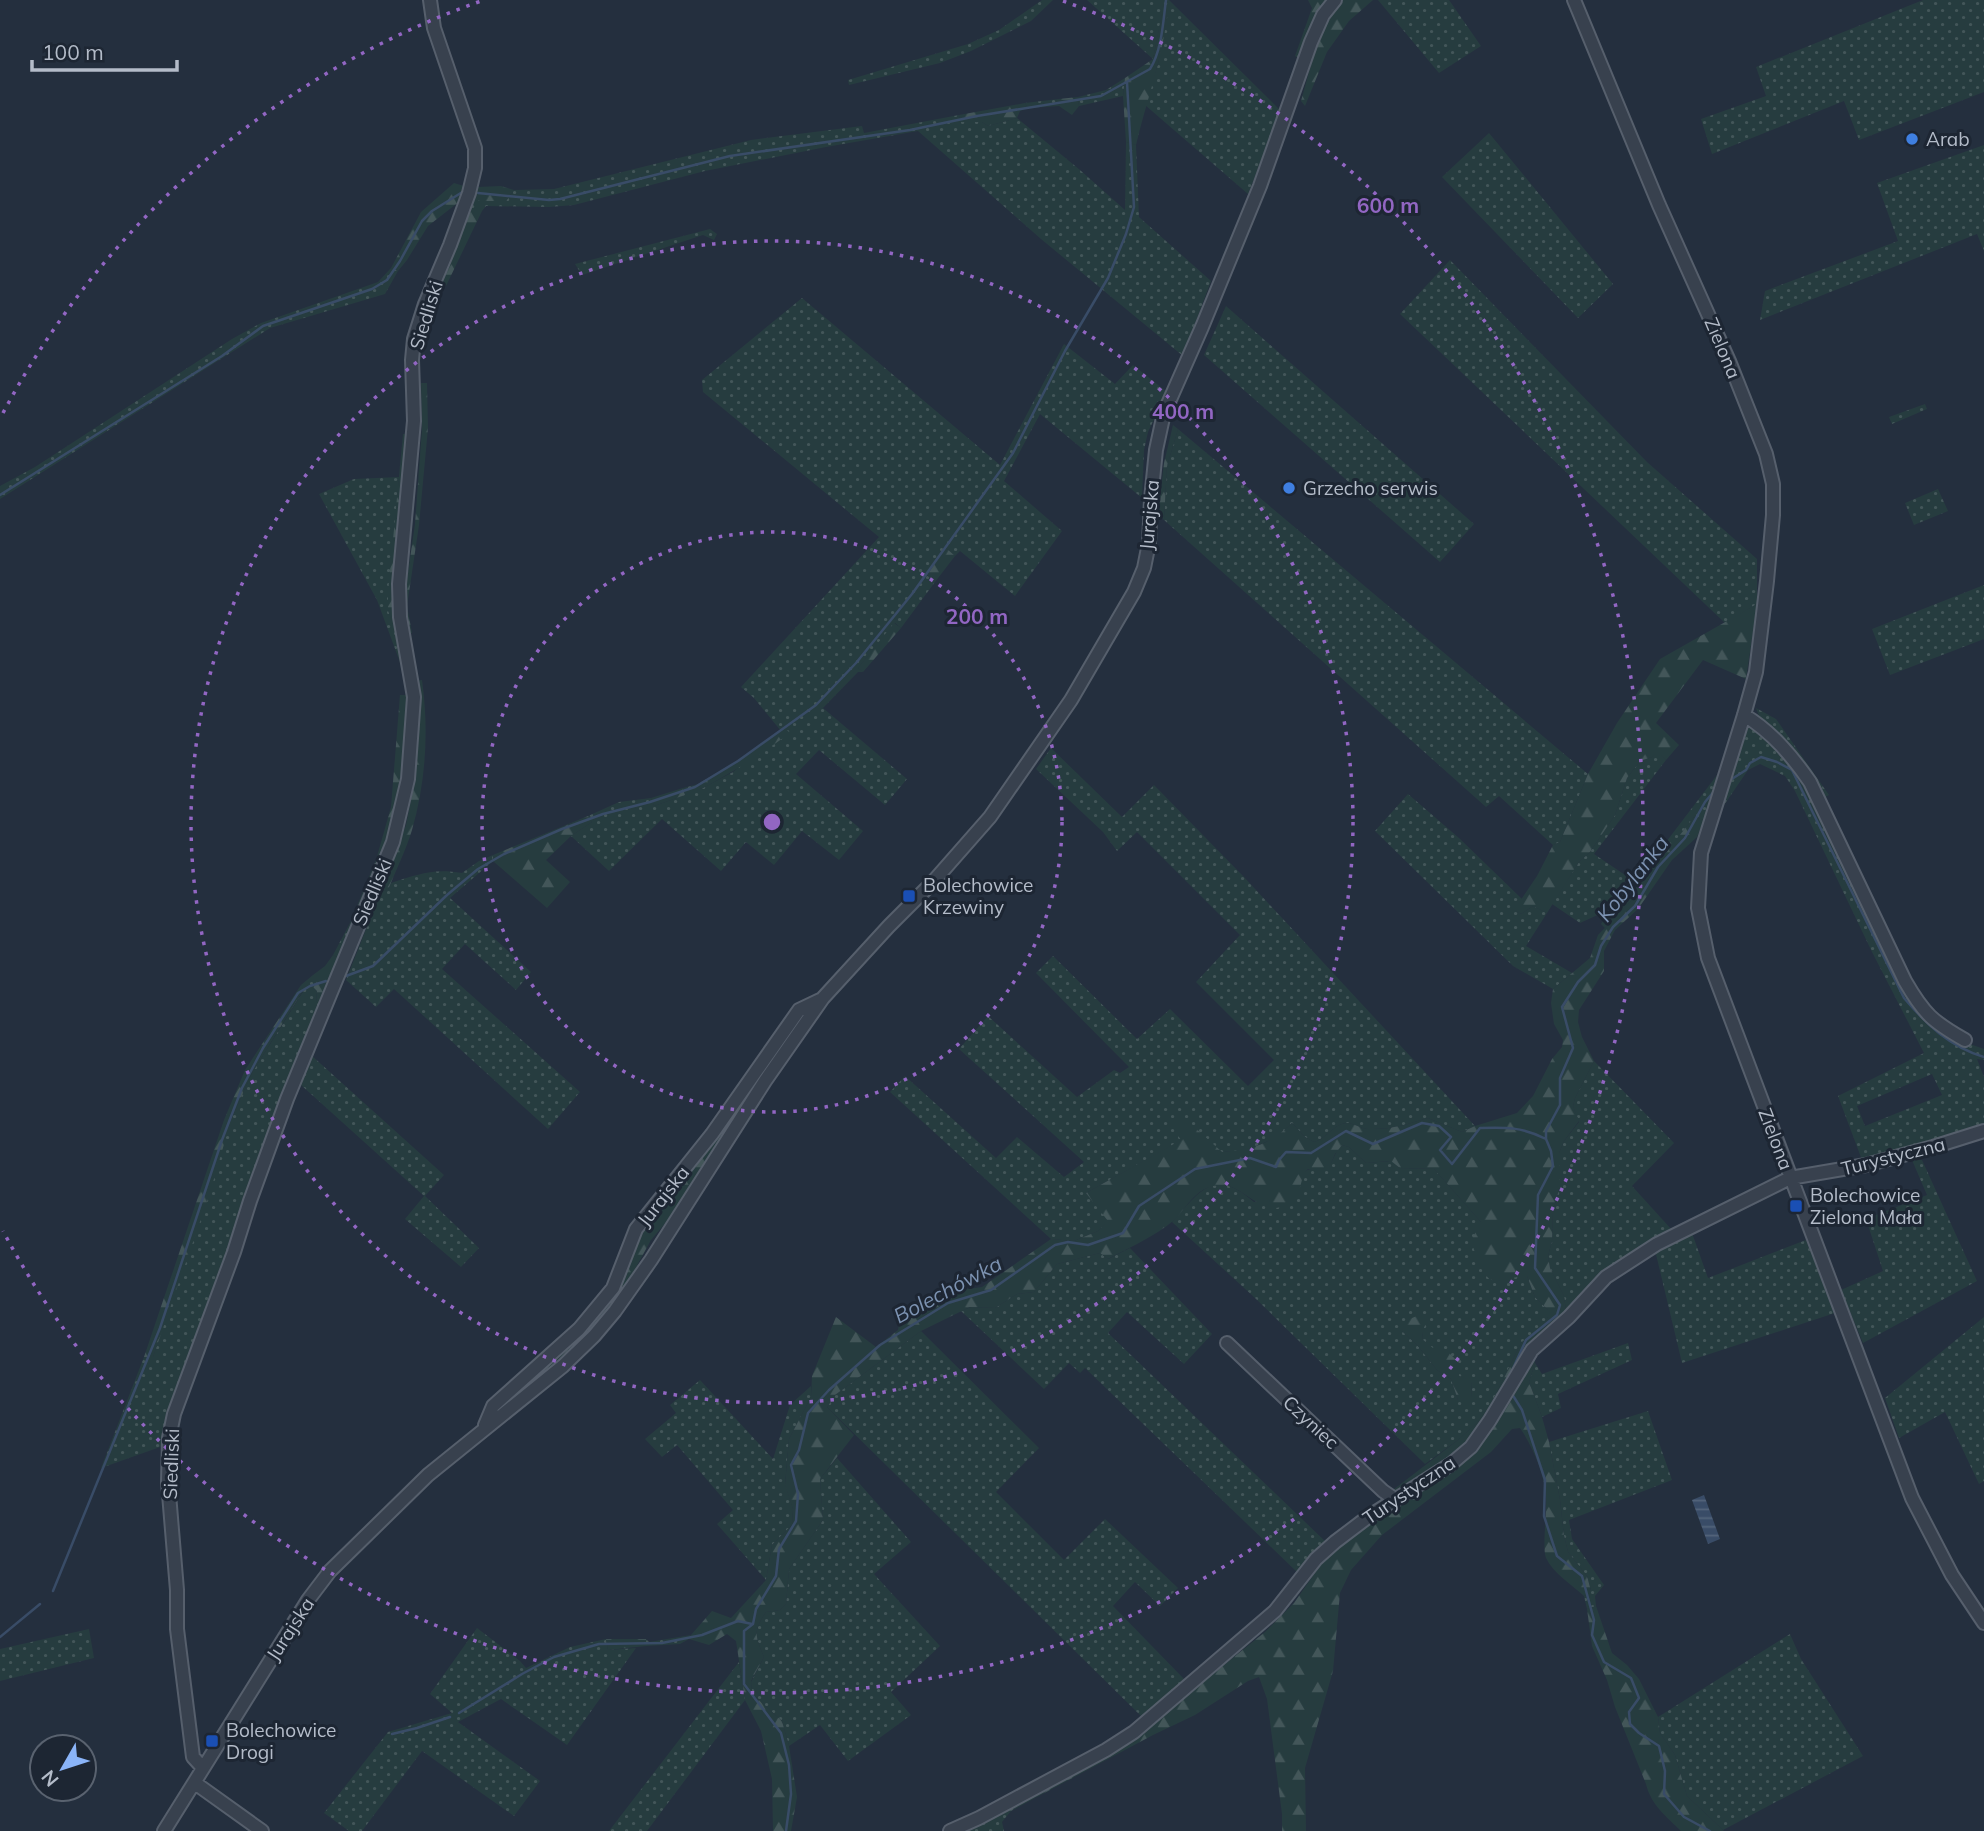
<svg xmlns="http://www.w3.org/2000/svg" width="1984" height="1831" viewBox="0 0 1984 1831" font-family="Mulish,sans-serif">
<defs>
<pattern id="grass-dots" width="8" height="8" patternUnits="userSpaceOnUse" patternTransform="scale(1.75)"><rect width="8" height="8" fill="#263c3f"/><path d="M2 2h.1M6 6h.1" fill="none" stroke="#435659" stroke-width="1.8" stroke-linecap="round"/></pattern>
<pattern id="forest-firs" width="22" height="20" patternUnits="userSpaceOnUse" patternTransform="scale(1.75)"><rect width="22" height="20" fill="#263c3f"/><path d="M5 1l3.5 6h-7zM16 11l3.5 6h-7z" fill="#435659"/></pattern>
<pattern id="water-rules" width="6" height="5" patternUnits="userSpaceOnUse" patternTransform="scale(1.75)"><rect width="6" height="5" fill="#394c67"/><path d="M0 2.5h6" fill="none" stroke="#53647b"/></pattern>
</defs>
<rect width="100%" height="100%" fill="#242f3e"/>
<!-- grass -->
<path fill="url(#grass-dots)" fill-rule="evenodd" d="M1042,0h11l-22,21 -60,30 -31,12 -91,22 -1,-5 120,-36 31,-14z
M1087,0h82l112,111 -33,83 -103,-89 13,-41 9,-48 -5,-2 -9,45z
M1378,0h71l32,46 -42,27z
M1923,0h61v92l-125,48 -15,-39 -132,53 -11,-35 65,-23 -10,-29z
M1125,78l-2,18 -44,10 -1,-9 28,-7z
M1059,99v7l-31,2 -3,-5z
M959,115l2,7h21l6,4 29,-8 63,52 45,40 1,-68 10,3 3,72 72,64 -28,75 -142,-117 -123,-108 -92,16 -121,24 -131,34 -25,2 -63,-1 -4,5h-14l-11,-6 7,-7 3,-11h11l-5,11 33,3 8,-11 40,-1 197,-49 111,-14 2,7z
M1489,133l124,151 -35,34 -136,-141z
M1984,145v106l-7,-17 -217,86 5,-29 133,-50 -21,-58z
M710,229l7,5 -3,6 -11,-5 -121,40 -7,-11z
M1450,260l197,202 110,97v45l-32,19 -325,-309z
M391,268l7,3 -13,23 -115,34 -270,171v-13l35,-19 197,-128 29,-16 117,-41z
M802,298l198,167 64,-121 51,40 18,-19 34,27 -19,40 -4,18 -2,48 -102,-84 -36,67 58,50 -47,65 -55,-45 -5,5 -9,-8 -19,27 8,7 -34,46 -6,-5 -37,45 5,4h-5l-35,36 84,71 -22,26 -66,-55 -23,24 67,57 -24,29 -37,-29 -28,34 -28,-23 -25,29 -59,-52 -53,52 -38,-35 21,-14 -4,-6 31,-14 32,-4 3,8 31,-11 -2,-7 15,-4 3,5 32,-17 52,-43 -4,2 -27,-33 -13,-11 138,-150 -176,-145 -1,-12z
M1226,306l248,218 -34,38 -236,-207z
M1925,404l2,5 -35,15 -3,-7z
M1178,429l410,345 -28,68 -7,3 -54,-49 -13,11 -322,-287 3,-54z
M399,477l-11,133 7,20 3,1 7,33 -4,1 -24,-65 -58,-106 35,-15z
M1938,489l10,22 -34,14 -9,-22z
M1984,585v54l-94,36 -18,-46z
M1756,708l20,11 53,76 -6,3 -18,-28 -46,-54z
M1745,727h13l42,45 112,229 47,39 25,9v11l-7,-1 7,18v51l-122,32 -24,-64 86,-43 -52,-101 -77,-161 -10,-15 -25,-12 -12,6 -26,38zM1932,1074l10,21 -77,31 -8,-20z
M1051,748l71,69 32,-32 90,92 231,249 -13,6 -34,-14c-20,6 -38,12 -60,11 -7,0 -14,-6 -21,-6 -12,0 -21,16 -33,19l-9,-5 -13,-14 -16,15 -30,12 -24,2 -40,-12 -96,53 23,28 -11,10 -24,10 -23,-2 -161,-147 15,-16 91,82 21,-21 47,40 20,-15 -125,-113 29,-33 89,81 37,-27 6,3 9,-6 -93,-94 17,-17 84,83 33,-30 78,77 26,-26 -78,-78 44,-47 -103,-103 -20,19 -14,-19 -67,-63z
M1657,751l9,9 -72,94 34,23 -26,36 -22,10 -28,-19 27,-42 11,-10 25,-37 12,-37 13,-17 12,-4z
M1717,775l2,2 -15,43 -10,-3 -50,65 -9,15 -30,31 -4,-4 23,-34 33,-36z
M1408,794l51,44 63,61 -7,11 6,4 12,-8 14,7 -21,33 46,27 -19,16 -40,-23 -138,-135z
M493,855v6l-43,37 81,74 -15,18 -51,-46 -23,25 138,123 -32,37 -154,-140 -18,18 -30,-27 35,-89 7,-1 3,-7c28,-9 42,-15 71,-10l17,-12z
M376,860l4,2 -42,96 -5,-3 17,-32z
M313,975v12l4,4 -1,11 4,2 -34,87 -118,321 -5,34 -62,22 43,-111h9l78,-237 21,-47 52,-83 -3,-5z
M311,1055l133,120 -19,21 54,52 -18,19 -56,-48 19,-23 -123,-111z
M1594,1061l80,82 -42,43 40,44 -69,42 -37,39 -2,-15 -14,-28 -2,-12 4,-15 1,-29 6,-24v-35l5,-12 15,-19 -6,-16 2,-8z
M1342,1145l7,2 17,16 26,-2 8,7 34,1 47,53 16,59 18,-5h12l8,21 13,13v7l-4,7 -23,19 -30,61 -13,18 -20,18 -33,24 -170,-166 -83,-76c29,-32 42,-55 82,-20l43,-9c2,-5 4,-19 9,-22 4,-4 15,0 23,-4l10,-20zM1402,1331l20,1 1,8 36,36 12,5 1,17 -14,2 -7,-21 -14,-9 -19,-24z
M1912,1160h10l55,121 -114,62 -22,-53 42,-19 -17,-52 61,-24z
M1692,1233l16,45 98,-38 29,73 -153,50 -27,-113z
M1130,1248l82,86 -28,30 -57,-52 -19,21 219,210 -29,30 -213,-205 -5,5 -11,-10 -25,26 -83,-78 10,-4 24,1 22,-14 17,-2 23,-28 43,-11 8,6z
M1984,1317v164l-5,3 -34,-72 -46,26 -14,-40z
M921,1331l118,117 -43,44 68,68 41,-41 73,69 -18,18 -25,-24 -22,24 72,74 -44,36 -314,-309 8,-12z
M1628,1343l4,17 -74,34 3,14 -19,9 -13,-35 6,-19 7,11z
M700,1380l73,79 17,-54 21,-19v11l-22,42 -4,45 8,25 -1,16 -20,20 -6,35 -49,-56 16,-14 -56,-65 -15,12 -17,-18 31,-26 -6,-8z
M1648,1411l24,69 -103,40 3,19 32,46 -9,11 1,10 -9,3 -3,-13 7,-6 -4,-14 -19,-24 -4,-16 -4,-36 -11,-58z
M837,1458l74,84 -37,32 66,72 -49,46 20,23 -63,46 -28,-36 -31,21 -7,-25 -30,-27 -1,-12 13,-25c-9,-21 -11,-26 2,-45l14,-2 6,-6 3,-35 34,-49 -3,-41z
M477,1628l43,33 6,7 44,-21 36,-8 2,11 28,-2 -69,97 -66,-46 -43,23 82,59 -26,35 -92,-65 -60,80h-13l-25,-18 64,-81 64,-19 -22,-19z
M89,1629l5,29 -94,23v-32z
M1790,1634l11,25 62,97 -140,74 -36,-34 -12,-41 -15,-22 -2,-16z
M691,1635l-2,4 -9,5 -34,2v-7l3,3z
M739,1662l6,38 -98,131h-38z
M1032,1794l3,4 -24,13 -9,11 2,9h-45z"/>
<!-- forest -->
<path fill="url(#forest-firs)" d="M1308,0h19l-11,15 -16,44 -5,-3 17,-48z
M1342,0h31l-24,21 -22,31 -22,54 -4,-5c10,-33 17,-75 41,-101z
M1162,13l5,3c-5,44 -21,86 -31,129l-10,-3 -3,-46 2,-18 28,-19z
M1078,97l1,9 -7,9 -13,-9v-7z
M1025,103l3,5 -8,3 -3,7 -29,8 -6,-4h-21l-2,-7z
M454,183l13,4 -3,11 -36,28 -21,34 -9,11 -7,-3 30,-56z
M501,186l13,4 -8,11h-26l-7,-2 5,-12z
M468,211h14l-36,75 -5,-2z
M421,383h6l1,45 -9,97 -12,81 5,27 -4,1 -5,-27 12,-83 7,-95z
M1173,425l5,4 -11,37 -3,54 -6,-6 6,-51z
M403,434h7l-17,158 5,39h-3l-7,-21v-17z
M946,548l9,8 -20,26 -8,-7z
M1757,604l-11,75 -43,-19 -47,63 23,22 -13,15 -9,-8 -5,5 -12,4 -13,17 -12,37 -25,37 -11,10 -32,51 -14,-7 -12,8 -7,-4 23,-34 16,-31 7,-3 28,-68 29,-51 43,-64z
M894,623l7,5 -38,44 -5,-4z
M422,680c7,50 4,101 -10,150 -6,20 -16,40 -24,60l-7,1 25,-66 5,-25 6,-89 -1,-30z
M400,695h6l-1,68 -4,38 -21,61 -4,-2 15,-53z
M785,728l5,5c-29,21 -58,40 -89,56l-3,-5 37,-22z
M683,788l2,7 -31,11 -3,-8z
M588,816l4,6 -21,14 -25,24 24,22 -23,26 -54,-47v-6z
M1694,817l10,3 -7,17 -25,23 -34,49 -23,21 -11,21v20l-25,39 -1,12 4,15 12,24 -19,37 -2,8 6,15 -15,20 -5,12v35l-6,24 -1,29 -4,15 2,12 14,28 2,15 -16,20 -16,24 1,8 -6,19 13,35 7,25 11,58 4,36 4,16 19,24 4,15 -7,5c-12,-11 -31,-23 -38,-38 -4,-10 1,-46 0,-60 -1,-23 -13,-51 -26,-70l-8,1 -21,23 -109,83 -31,35 -11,23 -7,78 -28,97 1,63h-24v-17l-15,-115 -8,-22 -11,4 -53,34 -42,20 -118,63 -3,-4 110,-63 123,-99 29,-29 56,-80 108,-83 20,-18 13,-18 30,-61 23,-20 4,-6v-7l-13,-13 -8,-21c-12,0 -18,4 -29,5 -16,2 -22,-28 -27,-40l10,-19 -47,-53 -34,-1 -9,-7 -25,2 -17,-16 -7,-2 -7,9 -6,14 -7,3 -14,-2c-7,6 -6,16 -10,24 -4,6 -15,15 -22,15 -25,-1 -38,-29 -63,-22 -19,4 -27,23 -40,35 -16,14 -46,28 -65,38l-8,-6 -43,11 -23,28 -17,2 -22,14 -25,-1 -49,24 -86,64 -8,12 27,28 -34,44 3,41 -34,49 -3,35 -6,6 -14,2c-13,19 -11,24 -2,45l-13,24 1,13 30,27 7,25 8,51 -6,34h-18l-1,-52 -11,-48 -16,-31 -9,-59 -9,-7 -18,11 -20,-6 2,-4 21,-24 19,7 35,-38 6,-35 20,-20 1,-16 -8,-24 4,-46 22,-42 1,-21 24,-59 40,30 22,-17 3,-16 19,-17 15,7 26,-14 21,-3 69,-48 23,2 24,-10 10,-10 -22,-28 95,-53 -10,-15 11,-9 40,36c31,-3 47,-7 70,-29l13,14 9,5c12,-3 21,-19 33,-19 7,0 14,6 21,6 22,1 40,-5 60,-11l34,14 13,-6 42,-13 16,-17 19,-37 10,-12 1,-7 -9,-16 -3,-21 2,-14 37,-31 8,-23 37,-38 8,-15z
M333,955l5,3 -18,46 -4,-1 1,-12 -4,-4v-12l12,-9z
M301,985l3,4 -52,84 -21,47 -22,76 -56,161h-9l80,-237 21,-50z
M810,1011l-132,197 -27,32 -38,69 -51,55 -61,45 3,-7 113,-114 25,-57 12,-10 144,-204z
M1422,1314l5,7 -5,11 1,8 10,8c13,-1 18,7 27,16l-1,12 12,4 1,18 -5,6 -9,-4 -7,-21 -14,-9 -19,-24 -16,-15 -2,-5 2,-4z
M1596,1606l16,47 15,12 12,14 19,38 2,16 15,22 12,41 37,35h-43c-15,-15 -30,-26 -35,-47l-31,-77 -8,-27 -15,-34 -5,-37z
M606,1639h40v7l-38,4z"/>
<!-- water -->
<path fill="url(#water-rules)" d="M1704,1495l16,44 -12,5 -16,-44z"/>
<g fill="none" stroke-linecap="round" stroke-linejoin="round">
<!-- stream -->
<path stroke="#394c67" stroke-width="2.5" d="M478,193l71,7 11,-1 170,-43 180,-26 67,-14 124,-20 49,-27c12,-19 13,-47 16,-69
M0,495l222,-139 41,-30 109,-37 15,-9 13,-19 22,-40 10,-10 32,-20
M1727,782l19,-12 4,-7 11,-6 16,5 15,8 112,228c22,26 46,49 80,59
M346,976l27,-10 74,-71 31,-26 26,-15 58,-25 41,-15 47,-12 45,-15 43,-26 78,-56 40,-42 56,-69 101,-141 52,-102 43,-73 18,-44 8,-27 -7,-125
M1510,1375l16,-35 31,-25 3,-10 -25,-37 3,-73 15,-29 -2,-15 -5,-12v-8l14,-26v-27l13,-30 -11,-41 16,-25 17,-17 6,-19 12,-19 22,-21 23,-39 27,-29 20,-36 11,-13
M1512,1394l10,16 23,70 -1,36 13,40 25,20 12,44 -2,15 12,27 27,16 8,20 -10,14 1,12 9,9 20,13 6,25 -1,23 20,23 26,14
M53,1591l107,-263 62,-188 20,-52 21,-40 35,-55 12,-7 16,-5
M0,1637l40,-33
M459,1713l63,-39 32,-17 45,-13 63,-1 40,-8 36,-14 14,3
M392,1734l25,-6 33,-11
M786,1831l5,-37 -2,-29 -8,-32 -37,-49v-53l9,-7 3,-15 20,-33 3,-27 17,-28 2,-27 -7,-29 8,-15 9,-37 21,-23 51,-45 68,-42 43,-13 64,-45 13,-3 20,3 35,-12 16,-27 56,-37 55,-11 26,9 3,-7 7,-8 25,1 35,-22 27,13 49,-21 17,3 12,11 -11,13 12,14 28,-36c26,-1 42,-1 66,11"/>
<defs>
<path id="minor" d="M1574,0l85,205 70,156 37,93 7,30v31l-6,66 -11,91 -12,43 -43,138 -3,55 10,50 204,540 40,77 32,48
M1744,715c28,17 48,41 66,67l95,199c19,33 28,41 60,59
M1227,1343l156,148 13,9
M485,1425l8,-19 86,-77 34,-41 23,-59 76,-95 87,-124 21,-10
M203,1768l-10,-11 -16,-128v-39l-9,-108 1,-44 5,-24 60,-162 16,-51 37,-102 106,-257 15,-63 6,-82 -14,-80 -1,-33 15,-163 -2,-61 2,-21 11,-35 25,-59 19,-52 6,-25v-20l-41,-120 -4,-28
M195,1783l67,48
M164,1831l144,-231 22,-29 98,-96 135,-109 31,-30 21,-25 36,-51 114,-179 58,-83 66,-72 43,-43 58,-66 81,-117 63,-108 10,-24 5,-25 2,-44 5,-49 8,-37 38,-86 58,-141 51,-144 12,-27 12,-15
M950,1831l29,-13 127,-68 28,-18 141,-121 41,-52 19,-17 33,-25 83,-53 20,-17 19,-27 42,-70 37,-33 37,-40 51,-33 133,-66 76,-13 67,-18 51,-16"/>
</defs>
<!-- minor casing -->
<use href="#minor" stroke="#565f6c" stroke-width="16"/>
<!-- minor -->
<use href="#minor" stroke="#38414e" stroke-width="12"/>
</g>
<!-- distance rings -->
<g fill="none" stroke="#9266c3" stroke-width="3.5" stroke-dasharray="3.5 7">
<circle cx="772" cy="822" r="290"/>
<circle cx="772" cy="822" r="581"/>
<path d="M3 413A871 871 0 0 1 481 1M1063 1A871 871 0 1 1 3 1231"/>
</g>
<!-- markers -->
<g fill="#3f7fe0" stroke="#1d2633" stroke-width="2.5">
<circle cx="1912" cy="139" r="7"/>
<circle cx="1289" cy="488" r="7"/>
</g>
<g fill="#1a4fb4" stroke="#1d2633" stroke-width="2.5">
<rect x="902" y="889" width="14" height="14" rx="3.5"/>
<rect x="1789" y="1199" width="14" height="14" rx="3.5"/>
<rect x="205" y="1734" width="14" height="14" rx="3.5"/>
</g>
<g text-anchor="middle" stroke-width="6" stroke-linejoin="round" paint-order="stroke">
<!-- poi labels -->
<g font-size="19" fill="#b4bcc9" stroke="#1d2633" text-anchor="start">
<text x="1926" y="146">Arab</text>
<text x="1303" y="495">Grzecho serwis</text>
<text x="923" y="892">Bolechowice<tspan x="923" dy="22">Krzewiny</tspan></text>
<text x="1810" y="1202">Bolechowice<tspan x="1810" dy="22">Zielona Mała</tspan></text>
<text x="226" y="1737">Bolechowice<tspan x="226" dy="22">Drogi</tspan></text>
</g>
<!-- street labels -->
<g font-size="19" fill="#b4bcc9" stroke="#1d2633">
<text transform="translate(426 315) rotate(-73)" y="7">Siedliski</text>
<text transform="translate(1723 348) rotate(67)" y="7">Zielona</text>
<text transform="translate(1149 515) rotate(-85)" y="7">Jurajska</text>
<text transform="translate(372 892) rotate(-67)" y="7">Siedliski</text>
<text transform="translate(1776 1139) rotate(69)" y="7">Zielona</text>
<text transform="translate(1893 1156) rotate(-14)" y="7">Turystyczna</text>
<text transform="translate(663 1196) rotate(-52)" y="7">Jurajska</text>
<text transform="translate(1311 1422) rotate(43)" y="7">Czyniec</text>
<text transform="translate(171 1464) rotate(-88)" y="7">Siedliski</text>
<text transform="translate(1409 1490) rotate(-34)" y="7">Turystyczna</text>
<text transform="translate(290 1629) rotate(-57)" y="7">Jurajska</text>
</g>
<!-- water labels -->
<g font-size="21" font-style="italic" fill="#7c92b1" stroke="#1d2633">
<text transform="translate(1633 879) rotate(-52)" y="7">Kobylanka</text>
<text transform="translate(948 1290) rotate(-28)" y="7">Bolechówka</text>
</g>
</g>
<circle cx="772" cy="822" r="10" fill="#9266c3" stroke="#1d2633" stroke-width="3.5"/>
<g font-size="21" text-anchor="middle" font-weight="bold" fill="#9266c3" stroke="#1d2633" stroke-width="6" stroke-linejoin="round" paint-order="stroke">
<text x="1388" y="213">600 m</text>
<text x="1183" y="419">400 m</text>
<text x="977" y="624">200 m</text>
</g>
<!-- north arrow -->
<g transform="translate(63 1768) rotate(231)"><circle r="33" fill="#1d2633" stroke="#59626f" stroke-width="2"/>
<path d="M0-5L12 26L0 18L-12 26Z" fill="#8ab4f8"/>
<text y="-10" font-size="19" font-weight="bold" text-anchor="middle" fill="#b4bcc9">N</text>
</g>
<!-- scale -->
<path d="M32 60v10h145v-10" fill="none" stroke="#b4bcc9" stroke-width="3.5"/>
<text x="42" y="60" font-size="21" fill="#b4bcc9" stroke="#1d2633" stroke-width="5" paint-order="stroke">100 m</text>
</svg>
